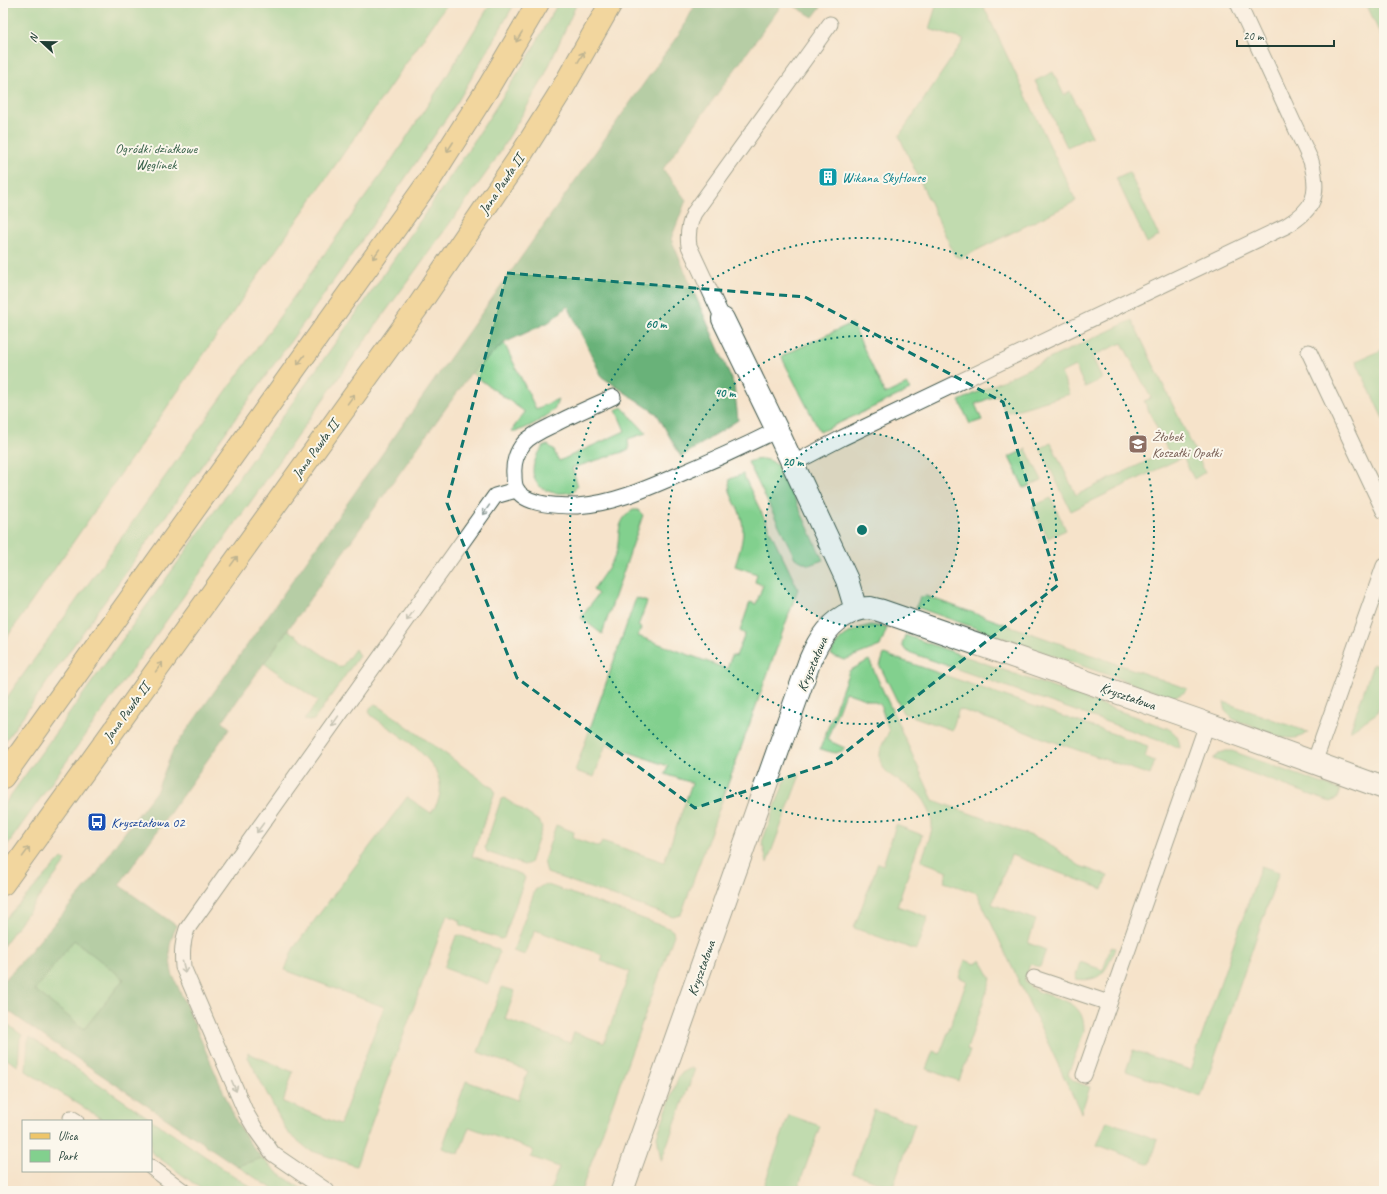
<svg xmlns="http://www.w3.org/2000/svg" width="1387" height="1194" viewBox="0 0 1387 1194" font-family="Caveat,sans-serif">
<rect width="100%" height="100%" fill="#fbf7ec"/>
<filter id="ink" filterUnits="userSpaceOnUse"><feTurbulence type="fractalNoise" baseFrequency=".025" numOctaves="2"/><feDisplacementMap in="SourceGraphic" scale="8" xChannelSelector="R" yChannelSelector="G"/><feConvolveMatrix kernelMatrix="1 2 1 2 8 2 1 2 1" color-interpolation-filters="sRGB"/></filter>
<filter id="wash" filterUnits="userSpaceOnUse"><feTurbulence type="fractalNoise" baseFrequency=".012" numOctaves="4" result="noise"/><feDisplacementMap in="SourceGraphic" scale="16" xChannelSelector="R" yChannelSelector="G"/><feGaussianBlur stdDeviation="0.9" result="paint"/><feColorMatrix in="noise" values="0 0 0 0 0 0 0 0 0 0 0 0 0 0 0 0 0 1.4 0 .05"/><feComposite in="paint" operator="in"/></filter>
<g filter="url(#wash)">
<rect width="100%" height="100%" fill="#f6e3cb"/>
<!-- green -->
<path fill="#82d08e" stroke="#508661" d="M3,3h445l-445,640z
M491,3h24l-57,98 -54,79 -84,120 -317,444v-41l388,-542 57,-87z
M558,3h19l-34,76 -18,31 -33,55 -116,160 -373,526v-45l363,-506 101,-148 63,-98z
M937,3h45l94,198 -115,57 -6,-2 -56,-120 65,-96 -35,-11z
M1366,3h18v40z
M1053,72l11,23 6,-4 22,45 -25,11 -32,-66z
M1129,172l30,64 -12,7 -31,-65z
M1132,320l73,152 -11,7 -11,-22 -112,54 -31,-63 11,-5 25,52 92,-44 -24,-50 7,-3 -29,-55 -30,13 10,23 -17,8 -10,-21 -14,7 9,21 -64,19 -8,-18 -23,9 7,16 -12,4 -11,-23z
M852,323l33,71 22,-10 3,6 -90,42 -38,-74 2,-3z
M504,343l32,66 22,-10c-1,4 -2,8 -5,11 -7,8 -32,23 -42,21l14,-19 -54,-39z
M1384,349v72l-28,-60z
M622,407l24,26 -18,6 1,11 -57,18 6,18 -6,6c-34,7 -52,-18 -28,-46l4,-1 5,4 6,12 66,-30 -9,-21z
M1026,449l16,31 -18,8 -15,-31z
M763,459l8,2 9,6 43,93 -14,5 -14,-7 -47,-96 6,-2z
M743,474l55,115 -116,323 -2,3 -7,2 -126,-44 -3,-12 12,-36 18,7 -1,6 26,9 3,-6 62,21 28,-79 -27,-9 3,-8 -62,-22 -12,33 -19,-6 61,-173 11,4 -9,24 3,2 -3,8 89,33 5,-14 4,1 9,-22 -5,-3 10,-29 6,2 7,-19 -8,-3 2,-8 -22,-8c5,-16 11,-32 6,-49 -3,-12 -15,-24 -11,-38z
M1051,498l15,32 -18,8 -15,-32z
M633,510h5l5,5 -41,119 -21,-16 17,-24 -5,-4c7,-11 15,-21 21,-32 9,-18 -2,-35 19,-48z
M926,596l262,93c-6,6 -12,8 -21,7l-251,-89 4,-10z
M871,625l16,3 -7,18 -36,14 -13,-5c6,-19 21,-25 40,-30z
M288,630l53,38 14,-19 4,7 -45,64 -5,1 -5,-1 14,-19 -54,-38z
M905,635l262,93c9,5 12,9 13,20l-274,-97 -4,-6z
M884,654l264,92 -3,11 10,4 -5,14 -191,-66 -7,21 -49,-17 -23,-47z
M869,660l64,140 110,40 37,26 28,10 -5,13 -92,-34 -19,49 44,16 -8,23 18,7 -6,17 -10,-3 -5,17c16,23 61,9 59,51l-16,42c3,8 15,10 22,13l-9,26 -104,-220 -33,-11 4,-11 -27,-10c4,-11 9,-22 11,-33 1,-13 -7,-31 -18,-38 -12,-9 -36,-16 -34,-36 0,-8 6,-15 9,-23l-9,-27 -35,-12 -18,48 18,8 -3,3 -7,2 -15,-4 29,-78z
M1373,664l11,4v20l-7,25 -27,18z
M1224,702l84,30c-8,7 -18,7 -28,5l-47,-18 -7,-7z
M375,704l4,2 114,82 2,4 -23,64 51,19 2,3 -21,60 -4,1 -39,-14 -1,-1 1,-3 -14,-6 -91,251 -47,-16 -22,-18 -39,-75v-4l45,19 -10,30 57,22 44,-117 -99,-37 8,-21 114,-152 24,16c33,-43 -30,-76 -59,-97l-3,-4 1,-4z
M1226,751h6l108,39 -3,9 -7,3 -117,-43 7,-6z
M796,774l4,1 -33,88 -5,-21 23,-62 4,-4z
M504,798l36,24 2,6 -12,35 -6,2 -37,-13 -2,-5 16,-48z
M896,825l26,10 -25,71 31,11 -12,33 -62,-22 24,-65 5,2z
M62,858l4,3 -63,85v-25z
M1261,866l18,6 -78,225 -75,-26 7,-21 57,20z
M545,884l124,44 4,3 1,4 -93,256h-31l9,-24 -28,-10 2,-7 -64,-23 -10,27 -17,-6 24,-67 52,19 10,-29 -50,-19 24,-65 13,4 -10,28 65,24 4,-11 30,11 26,-71 -29,-11 2,-6 -68,-25 -10,25 -12,-4 22,-61z
M459,935l38,14 2,4 -11,31 -44,-16 12,-32z
M74,940l50,39 -40,50 -49,-39z
M1111,947l4,1c-8,22 -13,35 -40,31l5,-17 23,8z
M965,960l10,4 6,-4 10,19 -24,70 3,2 -11,30 -33,-12 7,-18 7,3 27,-73 -8,-4z
M3,1021l19,14 -2,3 -2,28 -15,-9z
M30,1037l226,154h-52l-53,-39v-31h-46l-79,-50 2,-30z
M691,1068l4,1 -34,92 -4,-25 21,-58 4,-5z
M874,1110l41,14 -22,63 -41,-14z
M789,1115l31,11 -23,65h-35z
M1107,1121l51,19 -8,24 -53,-19z
M262,1158l16,15 27,18h-29l-39,-25z"/>
<!-- forest -->
<path fill="#69b279" stroke="#447856" fill-rule="evenodd" d="M696,3h87l-120,166 23,31 -15,39 63,146 4,35 -57,37 -24,-43 -55,-37 -34,-71 -19,16 -45,21 -33,30 -249,349 8,6 -111,157 58,41c-10,19 -8,27 -5,47l65,150 12,19 13,16 -25,8 -198,-133 -36,-26v-25l92,-105 18,-29 44,-58 16,-40 510,-722zM74,940l50,39 -40,50 -49,-39z
M789,3h35l-11,14z"/>
</g>
<g filter="url(#ink)">
<g fill="none" stroke-linecap="round" stroke-linejoin="round">
<defs>
<path id="service" d="M723,319l-34,-73c-2,-12 0,-22 5,-33l136,-189
M1309,352l75,159
M613,397c-20,9 -39,17 -58,27 -10,5 -23,10 -31,19 -7,8 -11,20 -10,31 0,4 0,10 2,14 8,18 45,18 61,18 35,-2 69,-17 101,-31 34,-14 67,-29 99,-45
M792,464l50,-26 444,-212c29,-17 34,-32 25,-65l-73,-158
M1314,763l70,-197
M1034,978l75,25
M1084,1075l123,-351
M71,1118l5,3
M151,1167l32,24
M327,1191l-54,-37 -17,-24 -10,-17 -63,-146c-1,-14 -1,-25 4,-38l308,-433 21,-6"/>
<path id="minor" d="M723,319l54,111 70,150 9,30
M622,1191l188,-531c9,-21 20,-39 42,-48 5,-2 12,-4 18,-4 4,1 9,2 12,3l315,109 187,68"/>
<path id="primary" d="M3,777l426,-596 59,-93 50,-85
M3,884l414,-576 102,-150 42,-67 50,-88"/>
</defs>
<!-- service casing -->
<use href="#service" stroke="#3f564b" stroke-width="17"/>
<!-- minor casing -->
<use href="#minor" stroke="#3f564b" stroke-width="24"/>
<!-- primary casing -->
<use href="#primary" stroke="#3f564b" stroke-width="24"/>
<!-- service -->
<use href="#service" stroke="#fff" stroke-width="15"/>
<!-- minor -->
<use href="#minor" stroke="#fff" stroke-width="22"/>
<!-- primary -->
<use href="#primary" stroke="#eec569" stroke-width="22"/>
</g>
<!-- one-way arrows -->
<defs><path id="oneway-shaft" d="M-6 0H5M1.5-3L5.5 0L1.5 3" fill="none" stroke-width="1.6" stroke-linecap="round" stroke-linejoin="round"/></defs>
<g stroke="#7c7a4c">
<use href="#oneway-shaft" transform="translate(519 37) rotate(121)"/>
<use href="#oneway-shaft" transform="translate(581 57) rotate(-60)"/>
<use href="#oneway-shaft" transform="translate(450 147) rotate(123)"/>
<use href="#oneway-shaft" transform="translate(376 254) rotate(125)"/>
<use href="#oneway-shaft" transform="translate(301 360) rotate(126)"/>
<use href="#oneway-shaft" transform="translate(351 399) rotate(-54)"/>
<use href="#oneway-shaft" transform="translate(234 561) rotate(-54)"/>
<use href="#oneway-shaft" transform="translate(159 667) rotate(-54)"/>
<use href="#oneway-shaft" transform="translate(26 852) rotate(-54)"/>
</g>
<g stroke="#8f9e9a">
<use href="#oneway-shaft" transform="translate(486 510) rotate(125)"/>
<use href="#oneway-shaft" transform="translate(410 616) rotate(125)"/>
<use href="#oneway-shaft" transform="translate(335 721) rotate(125)"/>
<use href="#oneway-shaft" transform="translate(260 828) rotate(126)"/>
<use href="#oneway-shaft" transform="translate(184 967) rotate(75)"/>
<use href="#oneway-shaft" transform="translate(234 1086) rotate(67)"/>
</g>
</g>
<!-- marked area -->
<path d="M0 0H1387V1194H0ZM507,273l298,24 198,105 55,183 -225,177 -138,46 -178,-130 -70,-175z" fill="#f6e3cb" fill-opacity=".55" fill-rule="evenodd"/>
<path fill="none" stroke="#0f766e" stroke-width="3" stroke-dasharray="8 5" stroke-linejoin="round" d="M507,273l298,24 198,105 55,183 -225,177 -138,46 -178,-130 -70,-175z"/>
<!-- distance rings -->
<circle cx="862" cy="530" r="97" fill="#0f766e" fill-opacity=".12"/>
<g fill="none" stroke="#0f766e" stroke-width="2" stroke-dasharray="2 4">
<circle cx="862" cy="530" r="97"/>
<circle cx="862" cy="530" r="194"/>
<circle cx="862" cy="530" r="292"/>
</g>
<!-- icons -->
<defs>
<symbol id="building-square" viewBox="-11 -11 22 22"><rect x="-9" y="-9" width="18" height="18" rx="4" fill="#0f9aa8" stroke="#fbf7ec"/><path d="M-4-6H4V6H1V3H-1V6H-4ZM-2.5-4.3h1.7v1.8h-1.7ZM.8-4.3h1.7v1.8H.8ZM-2.5-1h1.7V.8h-1.7ZM.8-1h1.7V.8H.8Z" fill="#fff"/></symbol>
<symbol id="school-square" viewBox="-11 -11 22 22"><rect x="-9" y="-9" width="18" height="18" rx="4" fill="#8d6e63" stroke="#fbf7ec"/><path d="M0-5L7-2L0 1L-7-2ZM-4 1L0 2.5L4 1V4Q0 6-4 4Z" fill="#fff"/></symbol>
<symbol id="bus-square" viewBox="-11 -11 22 22"><rect x="-9" y="-9" width="18" height="18" rx="4" fill="#1a4fb4" stroke="#fbf7ec"/><path d="M-5-6H5V4H4V6H2V4H-2V6H-4V4H-5ZM-3.5-4V0h7V-4ZM-3.5 1.2v1.5H-2V1.2ZM2 1.2v1.5H3.5V1.2Z" fill="#fff"/></symbol>
</defs>
<g fill-rule="evenodd">
<use href="#building-square" x="817" y="166" width="22" height="22"/>
<use href="#school-square" x="1127" y="433" width="22" height="22"/>
<use href="#bus-square" x="86" y="811" width="22" height="22"/>
</g>
<g text-anchor="middle" stroke-width="4" stroke-linejoin="round" paint-order="stroke">
<!-- park labels -->
<g font-size="14" fill="#38624a" stroke="#fbf7ec">
<text x="156" y="153">Ogródki działkowe<tspan x="156" dy="16">Węglinek</tspan></text>
</g>
<!-- culture labels -->
<g font-size="14" fill="#0d838f" stroke="#fbf7ec" text-anchor="start">
<text x="842" y="182">Wikana SkyHouse</text>
</g>
<!-- street labels -->
<g font-size="14" fill="#1f3d34" stroke="#fbf7ec">
<text transform="translate(501 184) rotate(-56)" y="5">Jana Pawła II</text>
<text transform="translate(315 449) rotate(-54)" y="5">Jana Pawła II</text>
<text transform="translate(812 664) rotate(-67)" y="5">Kryształowa</text>
<text transform="translate(1128 696) rotate(19)" y="5">Kryształowa</text>
<text transform="translate(126 712) rotate(-54)" y="5">Jana Pawła II</text>
<text transform="translate(701 968) rotate(-70)" y="5">Kryształowa</text>
</g>
<!-- education labels -->
<g font-size="14" fill="#785e54" stroke="#fbf7ec" text-anchor="start">
<text x="1152" y="441">Żłobek<tspan x="1152" dy="16">Koszałki Opałki</tspan></text>
</g>
<!-- transit labels -->
<g font-size="14" fill="#164399" stroke="#fbf7ec" text-anchor="start">
<text x="111" y="827">Kryształowa 02</text>
</g>
</g>
<circle cx="862" cy="530" r="6" fill="#0f766e" stroke="#fbf7ec" stroke-width="2"/>
<g font-size="12" text-anchor="middle" font-weight="bold" fill="#0f766e" stroke="#fbf7ec" stroke-width="4" stroke-linejoin="round" paint-order="stroke">
<text x="656" y="328">60 m</text>
<text x="725" y="397">40 m</text>
<text x="793" y="466">20 m</text>
</g>
<!-- margin -->
<rect width="1387" height="1194" fill="none" stroke="#fbf7ec" stroke-width="16"/>
<!-- legend -->
<rect x="22" y="1120" width="130" height="52" fill="#fbf7ec" stroke="#a3ada2"/>
<rect x="30" y="1133" width="20" height="6" fill="#eec569" stroke="#a3ada2"/>
<text x="58" y="1140" font-size="12" fill="#1f3d34">Ulica</text>
<rect x="30" y="1150" width="20" height="12" fill="#82d08e" stroke="#a3ada2"/>
<text x="58" y="1160" font-size="12" fill="#1f3d34">Park</text>
<!-- north arrow -->
<g transform="translate(42 42) rotate(292)" stroke="#fbf7ec" stroke-width="3" paint-order="stroke">
<path d="M0-3L7 15L0 10L-7 15Z" fill="#1f3d34"/>
<text y="-6" font-size="11" font-weight="bold" text-anchor="middle" fill="#1f3d34">N</text>
</g>
<!-- scale -->
<path d="M1237 40v6h97v-6" fill="none" stroke="#1f3d34" stroke-width="2"/>
<text x="1243" y="40" font-size="12" fill="#1f3d34" stroke="#fbf7ec" stroke-width="3" paint-order="stroke">20 m</text>
</svg>
